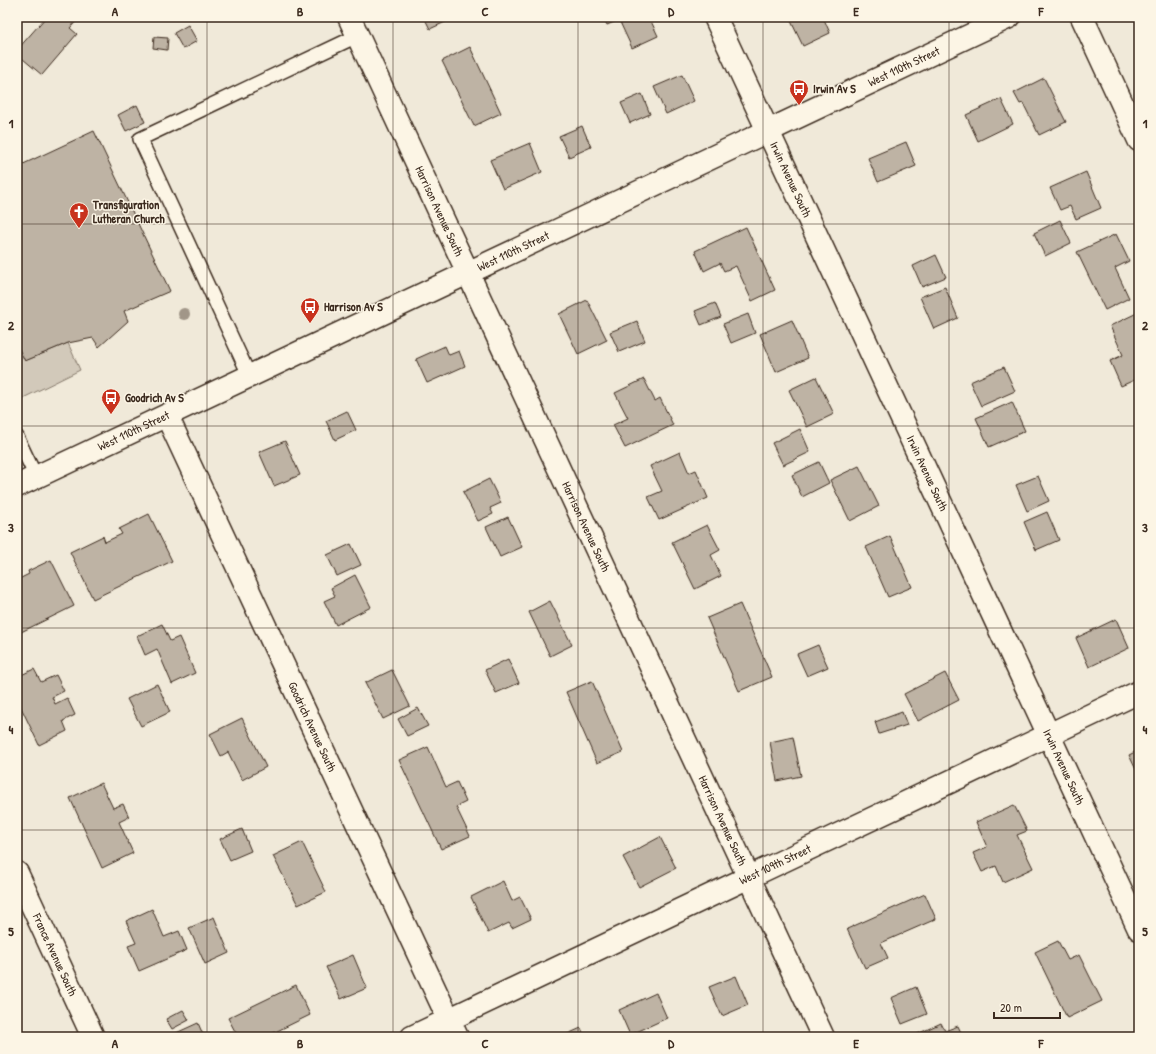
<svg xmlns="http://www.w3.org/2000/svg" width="1156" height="1054" viewBox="0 0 1156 1054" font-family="'Patrick Hand',sans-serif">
<rect width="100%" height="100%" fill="#f0e9d9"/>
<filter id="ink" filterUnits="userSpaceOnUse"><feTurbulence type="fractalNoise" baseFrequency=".025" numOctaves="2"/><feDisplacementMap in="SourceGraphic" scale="8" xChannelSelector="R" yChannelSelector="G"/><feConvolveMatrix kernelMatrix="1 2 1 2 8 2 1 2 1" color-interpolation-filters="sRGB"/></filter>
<g filter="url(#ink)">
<!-- green -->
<path fill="#d2c9ba" stroke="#867a6c" d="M68,343l12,27 -63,31v-46l4,-2 4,8z"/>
<!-- building -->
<path fill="#beb3a4" stroke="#3b2a1e" d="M46,17h34l-10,11 7,6 -35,41 -25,-21v-4z
M424,17h32l-26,12z
M603,17h46l9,19 -26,12 -13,-28 -12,5z
M789,17h34l7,16 -27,13z
M188,25l9,16 -14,8 -9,-16z
M154,37l14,1 -1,12 -14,-2z
M470,47l31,66 -27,13 -32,-65z
M682,75l12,26 -28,13 -12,-27z
M1044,78l22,44 -27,13 -16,-32 -3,1 -6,-11z
M642,94l8,20 -20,9 -9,-20z
M1001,99l12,25 -35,17 -12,-26z
M137,105l8,17 -19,9 -8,-16z
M582,126l9,21 -22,10 -10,-21z
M94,131l76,160 -46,20 4,10 -29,26 -6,-9 -25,5 -43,18 -8,-16v-178z
M906,142l10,24 -38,16 -10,-24z
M530,143l12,29 -39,17 -13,-29z
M1086,172l15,36 -25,11 -6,-13 -10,4 -10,-22z
M1060,220l11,23 -26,13 -11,-23z
M746,227l29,63 -23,11 -16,-35 -12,5 -4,-8 -16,8 -9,-20z
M1116,234l13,27 -14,7 14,30 -24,12 -28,-58z
M936,255l10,22 -24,10 -9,-21z
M945,287l13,31 -24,11 -14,-32z
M587,300l20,40 -29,14 -19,-40z
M715,303l6,14 -20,8 -6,-14z
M1139,312v66l-18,8 -11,-25 13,-6 -13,-29z
M748,314l7,19 -24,10 -8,-19z
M792,320l16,38 -32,14 -16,-38z
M637,321l8,20 -26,11 -9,-20z
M445,346l4,9 10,-4 6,15 -38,17 -11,-24z
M1004,367l11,24 -34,15 -11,-24z
M816,377l18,37 -27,13 -18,-37z
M644,379l11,22 5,-3 13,27 -48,23 -12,-23 15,-7 -13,-25z
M1012,402l13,29 -36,16 -13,-29z
M347,411l9,19 -21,10 -9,-19z
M800,429l10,23 -27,13 -11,-22z
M285,441l15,34 -26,11 -15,-34z
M680,452l9,21 7,-3 12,28 -49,22 -11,-23 14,-6 -12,-25z
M819,462l10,21 -27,14 -10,-22z
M859,466l20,40 -29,15 -20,-41z
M1038,476l11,25 -22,10 -11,-26z
M489,479l12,24 -11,5 3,6 -15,7 -15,-29z
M1047,512l12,28 -23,10 -12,-28z
M149,514l23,47 -79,38 -23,-47 33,-16 2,6 17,-8 -3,-5z
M508,517l14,30 -22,10 -14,-30z
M707,525l13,25 -9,5 10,21 -26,13 -23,-47z
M890,536l22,51 -24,10 -22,-50z
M351,544l10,21 -24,11 -10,-21z
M51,560l23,46 -57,28v-54l12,-6 -1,-3z
M355,575l16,32 -35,18 -12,-24 11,-5 -4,-8z
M550,601l22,44 -22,11 -21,-44z
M740,604l32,73 -33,14 -32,-73z
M1116,619l13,29 -40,19 -13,-29z
M162,624l8,17 9,-4 16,36 -23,11 -15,-35 -12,6 -8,-19z
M818,645l10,22 -21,9 -10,-22z
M508,659l11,24 -23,10 -11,-23z
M34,669l7,13 15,-7 8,16 -12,6 3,7 12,-6 8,17 -12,6 4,10 -28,14 -22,-46v-22z
M392,670l18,36 -27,13 -18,-36z
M945,673l14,27 -41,21 -14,-27z
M592,681l31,71 -26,11 -31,-71z
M157,684l13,28 -29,14 -14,-27z
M418,708l10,18 -21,10 -9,-17z
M902,712l5,13 -28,9 -4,-12z
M242,718l24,49 -24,13 -14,-28 -7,4 -11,-22z
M793,737l8,39 -24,5 -7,-39z
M428,747l18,40 11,-5 9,20 -10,5 14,29 -29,13 -42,-89z
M1139,750v26l-10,-21z
M101,783l12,25 10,-4 6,13 -10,5 14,31 -31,15 -32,-70z
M1014,805l13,26 -10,4 16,33 -30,14 -7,-16 -14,6 -9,-19 14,-6 -11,-25z
M242,829l9,22 -21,9 -10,-21z
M660,837l16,31 -37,19 -16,-30z
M302,842l24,50 -28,13 -25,-49z
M503,881l9,20 8,-4 11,22 -19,9 -3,-5 -21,10 -17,-36z
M925,894l11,25 -55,24 7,15 -23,10 -18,-39z
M152,909l12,28 15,-6 8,19 -48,21 -11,-25 8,-3 -10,-22z
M214,917l15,36 -24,11 -16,-36z
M1058,941l10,19 11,-5 23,46 -35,17 -32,-66z
M353,955l14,33 -26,11 -15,-32z
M736,976l12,29 -26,11 -13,-29z
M296,985l14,30 -45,22h-27l-10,-19z
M916,987l11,27 -25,10 -11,-26z
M656,993l11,25 -37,17 -11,-25z
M183,1010l6,10 -17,9 -6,-10z
M198,1023l6,14h-29l-1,-3z
M941,1023l4,8 13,-5 5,11h-52z
M581,1028l4,9h-24z"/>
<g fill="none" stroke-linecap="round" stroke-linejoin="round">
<defs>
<path id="lane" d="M250,377l-110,-238 217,-103
M17,437l19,40"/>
<g id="street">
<path id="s1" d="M349,17l474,1020"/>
<path id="s2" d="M715,17l424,912"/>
<path d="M1082,17l57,123"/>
<path id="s3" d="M167,416l290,621"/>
<path id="s4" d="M412,1037l727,-345"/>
</g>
<g id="secondary">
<path id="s5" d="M17,486l992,-469"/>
<path id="s6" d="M17,873l76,164"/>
</g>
</defs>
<!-- lane casing -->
<use href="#lane" stroke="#3b2a1e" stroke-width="16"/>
<!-- street casing -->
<use href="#street" stroke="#3b2a1e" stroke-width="25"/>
<!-- secondary casing -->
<use href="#secondary" stroke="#3b2a1e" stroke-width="25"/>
<!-- lane -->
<use href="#lane" stroke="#fcf5e5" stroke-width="13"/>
<!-- street -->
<use href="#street" stroke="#fcf5e5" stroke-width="22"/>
<!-- secondary -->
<use href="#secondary" stroke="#fcf5e5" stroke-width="22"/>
</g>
<!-- trees -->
<circle fill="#a19688" cx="184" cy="314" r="6"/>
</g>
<!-- grid -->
<path fill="none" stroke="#3b2a1e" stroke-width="1" stroke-opacity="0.55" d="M207,17v1020M393,17v1020M578,17v1020M763,17v1020M949,17v1020M17,224h1122M17,426h1122M17,628h1122M17,830h1122"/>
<!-- icons -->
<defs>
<symbol id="bus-pin" viewBox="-11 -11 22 30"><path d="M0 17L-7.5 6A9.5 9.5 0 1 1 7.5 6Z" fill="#c8321e" stroke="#fcf5e5"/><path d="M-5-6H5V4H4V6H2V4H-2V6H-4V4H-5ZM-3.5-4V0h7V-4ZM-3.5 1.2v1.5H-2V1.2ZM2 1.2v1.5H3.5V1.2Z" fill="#fff"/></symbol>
<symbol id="church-pin" viewBox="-11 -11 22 30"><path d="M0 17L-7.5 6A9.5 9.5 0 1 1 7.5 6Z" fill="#c8321e" stroke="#fcf5e5"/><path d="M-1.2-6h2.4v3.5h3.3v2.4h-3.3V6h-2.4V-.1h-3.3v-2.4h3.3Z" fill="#fff"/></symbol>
</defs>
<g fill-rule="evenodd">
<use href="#bus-pin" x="788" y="78" width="22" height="30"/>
<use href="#church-pin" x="68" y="201" width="22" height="30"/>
<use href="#bus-pin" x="299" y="296" width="22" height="30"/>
<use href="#bus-pin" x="100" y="387" width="22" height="30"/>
</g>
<g text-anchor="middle" stroke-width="3" stroke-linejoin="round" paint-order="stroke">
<!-- street labels -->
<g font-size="12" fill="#3b2a1e" stroke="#fcf5e5">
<text dy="4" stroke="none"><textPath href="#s5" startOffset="981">West 110th Street</textPath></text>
<text dy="4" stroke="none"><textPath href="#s2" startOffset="179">Irwin Avenue South</textPath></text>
<text dy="4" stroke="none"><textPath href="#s1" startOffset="214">Harrison Avenue South</textPath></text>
<text dy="4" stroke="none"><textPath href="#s5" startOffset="549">West 110th Street</textPath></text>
<text dy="4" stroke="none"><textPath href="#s5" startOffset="129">West 110th Street</textPath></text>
<text dy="4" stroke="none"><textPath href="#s2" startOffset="503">Irwin Avenue South</textPath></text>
<text dy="4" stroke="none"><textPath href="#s1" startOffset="562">Harrison Avenue South</textPath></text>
<text dy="4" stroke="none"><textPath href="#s3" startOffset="343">Goodrich Avenue South</textPath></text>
<text dy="4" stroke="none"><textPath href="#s2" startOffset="827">Irwin Avenue South</textPath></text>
<text dy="4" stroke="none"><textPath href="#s1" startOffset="886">Harrison Avenue South</textPath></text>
<text dy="4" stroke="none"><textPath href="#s4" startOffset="402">West 109th Street</textPath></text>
<text dy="4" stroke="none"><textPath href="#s6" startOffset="90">France Avenue South</textPath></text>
</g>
<!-- poi labels -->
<g font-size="12" font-weight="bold" fill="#3b2a1e" stroke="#fcf5e5" text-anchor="start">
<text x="813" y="93">Irwin Av S</text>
<text x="93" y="209">Transfiguration<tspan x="93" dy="14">Lutheran Church</tspan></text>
<text x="324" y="311">Harrison Av S</text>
<text x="125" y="402">Goodrich Av S</text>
</g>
</g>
<!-- margin -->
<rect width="1156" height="1054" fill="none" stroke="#fcf5e5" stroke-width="44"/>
<!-- scale -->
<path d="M994 1012v6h66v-6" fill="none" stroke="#3b2a1e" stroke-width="2"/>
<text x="1000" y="1012" font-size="12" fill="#3b2a1e" stroke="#fcf5e5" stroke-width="3" paint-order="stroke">20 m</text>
<rect x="22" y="22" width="1112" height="1010" fill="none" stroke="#3b2a1e" stroke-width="1.5"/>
<g font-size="13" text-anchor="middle" font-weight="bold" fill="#3b2a1e">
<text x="115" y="16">A</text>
<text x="300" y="16">B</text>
<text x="485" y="16">C</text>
<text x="671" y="16">D</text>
<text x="856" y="16">E</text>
<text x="1041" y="16">F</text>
<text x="11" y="128">1</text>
<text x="1145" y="128">1</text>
<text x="11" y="330">2</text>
<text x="1145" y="330">2</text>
<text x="11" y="532">3</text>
<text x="1145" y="532">3</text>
<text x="11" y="734">4</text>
<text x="1145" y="734">4</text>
<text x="11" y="936">5</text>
<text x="1145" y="936">5</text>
<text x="115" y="1048">A</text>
<text x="300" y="1048">B</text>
<text x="485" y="1048">C</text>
<text x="671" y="1048">D</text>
<text x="856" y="1048">E</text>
<text x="1041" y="1048">F</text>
</g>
</svg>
